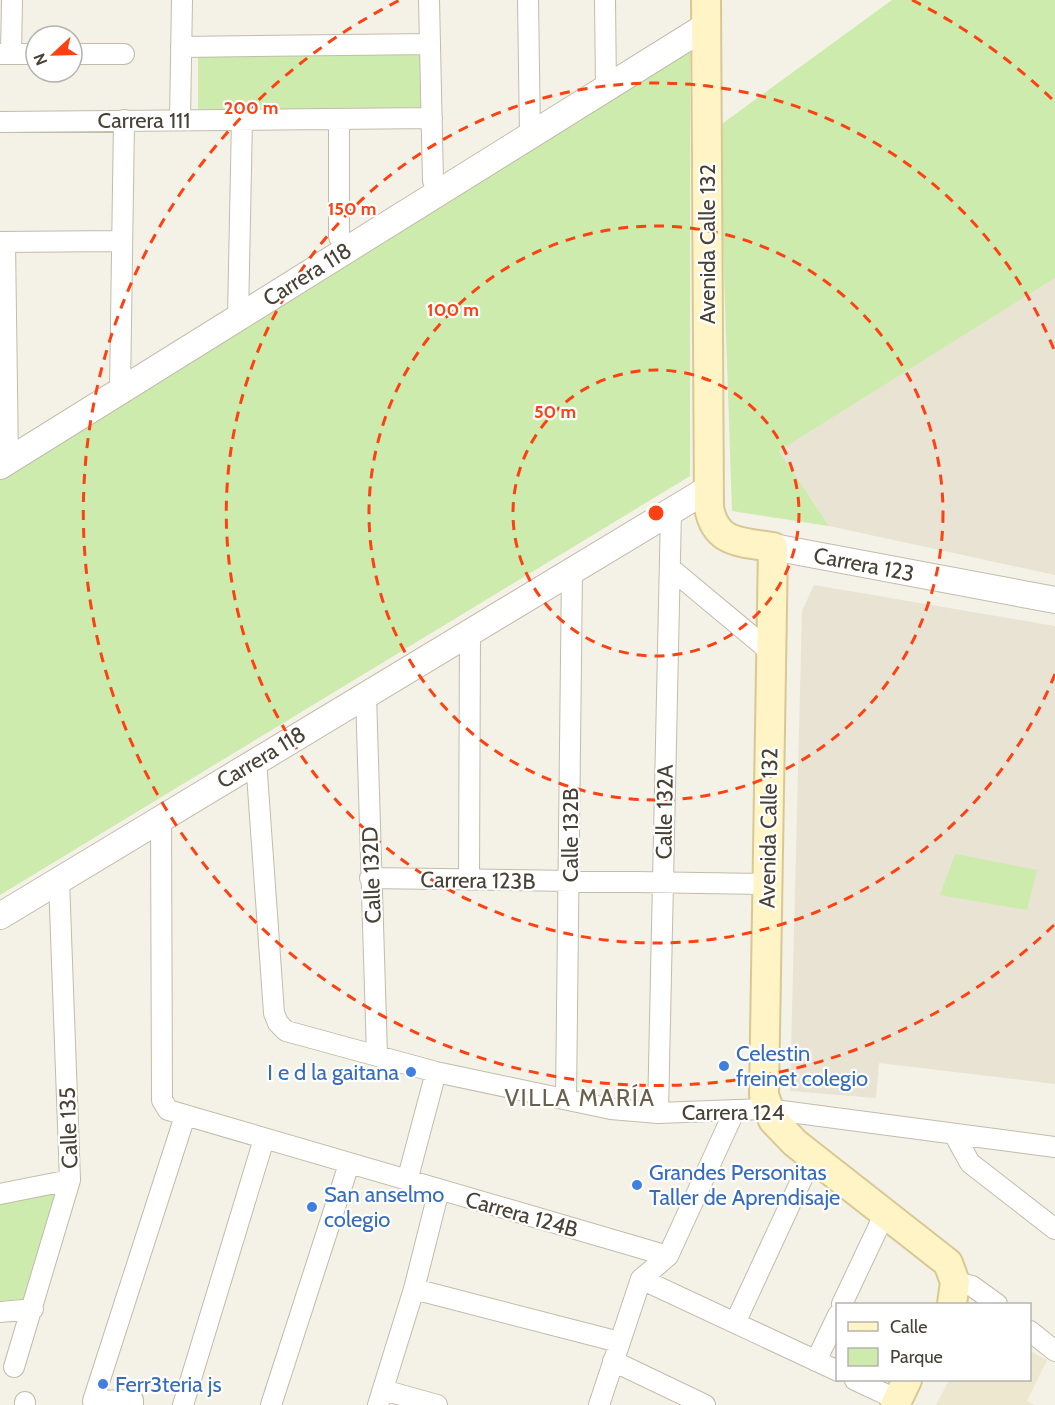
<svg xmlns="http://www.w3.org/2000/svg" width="1055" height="1405" viewBox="0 0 1055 1405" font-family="Cabin,sans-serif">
<rect width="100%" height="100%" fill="#f4f1e6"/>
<!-- residential -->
<path fill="#e9e3d4" d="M1055,278v297l-226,-49 -50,-75z
M814,585l241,41v458l-176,-21 -3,35 -86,-7 12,-480z"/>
<!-- education -->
<path fill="#eee7cf" d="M1030,1351l17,9 -20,41 8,4h-99l13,-25h81z"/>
<!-- green -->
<path fill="#ccebac" d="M892,0h163v278l-276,173 50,75 -97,-15 -13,-385z
M423,52l1,60 -226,1v-59z
M690,52v424l-690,419v-421l528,-326z
M955,854l82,16 -10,40 -87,-15z
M57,1186l-33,113 -24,2v-103z"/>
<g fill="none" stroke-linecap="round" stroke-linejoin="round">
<defs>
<path id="minor" d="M429,0l4,181
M528,0l2,135
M605,0l1,88
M181,47l249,-3
M0,54h36
M11,54l1,-54
M72,54h52
M339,119v118
M180,120l2,-120
M0,122l432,-4
M0,242l121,-1
M5,242l3,219
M238,317l4,-198
M120,391l4,-271
M670,568l101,84
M366,695l11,360
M256,760l18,253 4,10 8,8 150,41 175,37 47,4 109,-4 288,38
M161,818l1,282 6,10 500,146
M370,878l396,6
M469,880l1,-249
M566,1099l6,-529
M658,1113l13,-602
M954,1134l16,29 85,66
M407,1181l29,-109
M0,1194l70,-14
M641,1279l197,92
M955,1282l17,4 25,18
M414,1289l205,53
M842,1304l43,-91
M0,1312l33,-3
M735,1323l77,-166
M1030,1331l25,20
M613,1361l92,44
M816,1361l22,-46
M14,1367l56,-187 -11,-300
M855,1380l43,20
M383,1390l54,15
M25,1405v-3
M133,1405v-5l-40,1 92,-285
M183,1405l81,-266
M271,1405l78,-241
M378,1405l36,-116 25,-99
M599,1405l42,-126 27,-23 67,-146"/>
<path id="tertiary" d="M0,466l706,-440
M773,547l282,53
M0,916l708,-427"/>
<path id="secondary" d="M706,0l3,507c6,37 32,35 64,40l-9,548 9,25 22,23 153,120 7,19 -3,22
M895,1405l12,-25"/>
</defs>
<!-- minor casing -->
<use href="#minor" stroke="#c3bcab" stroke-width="22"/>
<!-- tertiary casing -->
<use href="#tertiary" stroke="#c3bcab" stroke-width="28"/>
<!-- secondary casing -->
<use href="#secondary" stroke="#d8c893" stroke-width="32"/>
<!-- minor -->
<use href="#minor" stroke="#fff" stroke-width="20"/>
<!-- tertiary -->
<use href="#tertiary" stroke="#fff" stroke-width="26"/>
<!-- secondary -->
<use href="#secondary" stroke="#fff4c5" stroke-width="28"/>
</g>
<!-- distance rings -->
<g fill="none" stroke="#ff4112" stroke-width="3" stroke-dasharray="10 8">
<circle cx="656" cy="513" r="143"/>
<circle cx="656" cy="513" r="287"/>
<path d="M1055 674A430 430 0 1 1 1055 352"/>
<path d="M1054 925A573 573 0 1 1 400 0M912 0A573 573 0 0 1 1054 101"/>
</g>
<!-- markers -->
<g fill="#3f7fe0" stroke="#fff" stroke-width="2">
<circle cx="724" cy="1066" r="6"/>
<circle cx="411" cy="1072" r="6"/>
<circle cx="637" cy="1185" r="6"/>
<circle cx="312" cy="1207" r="6"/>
<circle cx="103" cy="1384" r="6"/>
</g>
<g text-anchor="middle" stroke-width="4.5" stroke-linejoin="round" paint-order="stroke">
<!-- street labels -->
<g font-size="22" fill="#484135" stroke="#fff">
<text x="144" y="128">Carrera 111</text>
<text transform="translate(707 244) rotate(-90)" y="8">Avenida Calle 132</text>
<text transform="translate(307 274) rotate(-32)" y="8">Carrera 118</text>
<text transform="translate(864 564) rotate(11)" y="8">Carrera 123</text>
<text transform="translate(261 757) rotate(-31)" y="8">Carrera 118</text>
<text transform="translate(664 812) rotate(-89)" y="8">Calle 132A</text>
<text transform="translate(768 828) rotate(-89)" y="8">Avenida Calle 132</text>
<text transform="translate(570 835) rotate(-90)" y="8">Calle 132B</text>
<text transform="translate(371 875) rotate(-92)" y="8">Calle 132D</text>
<text transform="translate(478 880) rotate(1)" y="8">Carrera 123B</text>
<text x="733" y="1120">Carrera 124</text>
<text transform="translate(68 1128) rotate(-92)" y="8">Calle 135</text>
<text transform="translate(522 1214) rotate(16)" y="8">Carrera 124B</text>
</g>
<!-- shop labels -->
<g font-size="22" fill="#366cbe" stroke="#fff" text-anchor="start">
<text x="736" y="1061">Celestin<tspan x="736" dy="25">freinet colegio</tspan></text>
<text x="399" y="1080" text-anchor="end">I e d la gaitana</text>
<text x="649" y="1180">Grandes Personitas<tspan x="649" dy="25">Taller de Aprendisaje</tspan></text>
<text x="324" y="1202">San anselmo<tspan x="324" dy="25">colegio</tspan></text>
<text x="115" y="1392">Ferr3teria js</text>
</g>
<!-- neighbourhood labels -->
<g font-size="24" letter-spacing="1.5" fill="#6b604b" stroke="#fff">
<text x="580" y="1106">VILLA MARÍA</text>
</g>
</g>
<circle cx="656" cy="513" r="9" fill="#ff4112" stroke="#fff" stroke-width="3"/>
<g font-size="18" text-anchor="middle" font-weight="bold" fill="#ff4112" stroke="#fff" stroke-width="4.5" stroke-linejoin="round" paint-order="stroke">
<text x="251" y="114">200 m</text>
<text x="352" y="215">150 m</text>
<text x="453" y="316">100 m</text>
<text x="555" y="418">50 m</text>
</g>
<!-- legend -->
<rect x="836" y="1303" width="195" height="78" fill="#ffffff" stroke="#b6b3ae" stroke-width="1.5"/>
<rect x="848" y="1322" width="30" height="9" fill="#fff4c5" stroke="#b6b3ae" stroke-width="1.5"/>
<text x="890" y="1333" font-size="18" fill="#484135">Calle</text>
<rect x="848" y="1348" width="30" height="18" fill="#ccebac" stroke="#b6b3ae" stroke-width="1.5"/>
<text x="890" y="1363" font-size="18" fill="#484135">Parque</text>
<!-- north arrow -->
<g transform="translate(54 54) rotate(248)"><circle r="28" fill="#ffffff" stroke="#b6b3ae" stroke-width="1.5"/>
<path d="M0-4.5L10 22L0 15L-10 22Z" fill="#ff4112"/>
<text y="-9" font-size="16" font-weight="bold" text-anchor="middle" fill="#484135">N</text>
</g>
</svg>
